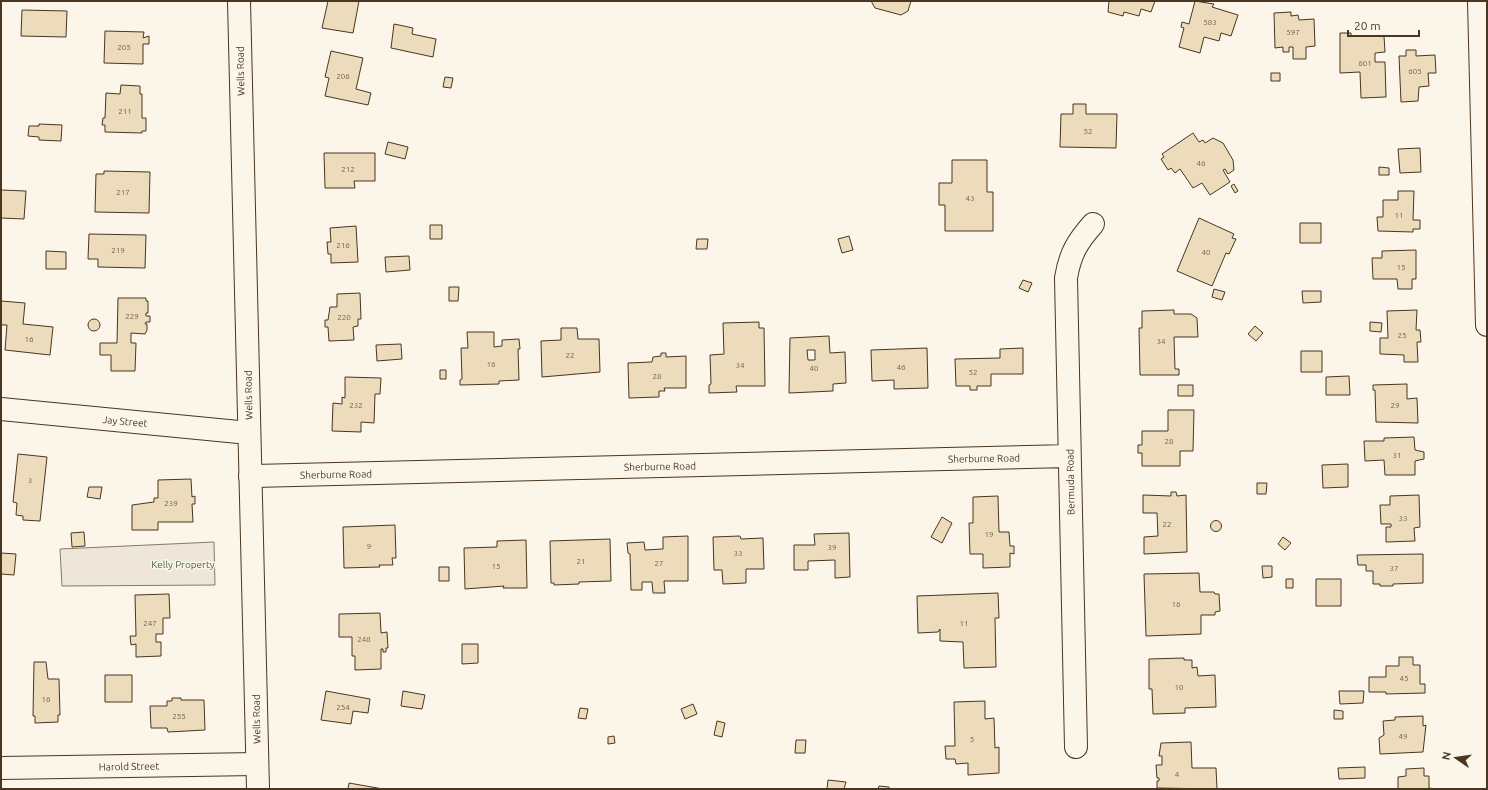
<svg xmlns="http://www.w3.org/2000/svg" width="1488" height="790" viewBox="0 0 1488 790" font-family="Ubuntu,sans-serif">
<rect width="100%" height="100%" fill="#fbf6e9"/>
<!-- green -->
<path fill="#ede6d9" stroke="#887966" d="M214,542l1,43 -153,1 -2,-37z"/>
<!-- building -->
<path fill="#ecdcbc" stroke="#4a3520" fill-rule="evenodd" d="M328,1h31l-6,32 -31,-5z
M871,1h40l-3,10 -7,4 -26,-7z
M1109,1h46l-4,11 -10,-3 -2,7 -15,-4 -1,4 -15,-4z
M1195,1l19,3 -2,3 26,8 -7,21 -10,-3 -2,8 -15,-4 -4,16 -21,-6 5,-19 -3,-1 1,-5 7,2z
M22,10l45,1 -1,26 -45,-1z
M1291,12v4l7,-1 1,5 15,-1 1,27 -9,1v12h-13v-12h-4v5h-6v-5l-8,1 -1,-35z
M394,24l19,4 -1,6 24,5 -3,18 -42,-9z
M105,31l39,1 -1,6 6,-2v8h-6v20l-39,-1z
M1340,33h11v3h33l1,16 -10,1v9h10l1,35 -25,1 -1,-26 -20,1z
M1406,50h10v6l19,-1 1,18h-8l1,13 -10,1 -1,14 -17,1 -2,-46h7z
M331,51l32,7 -7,31 15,4 -3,12 -43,-9 4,-18 -4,-1z
M1271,73h9v8h-9z
M445,77l8,1 -2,10 -8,-1z
M121,85l19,1v8h2v24h4v13h-4v2l-37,-1v-7h-3l1,-7h2l1,-25 14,1z
M1073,104h13v10h31l-1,34 -56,-1 1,-33h12z
M39,124l23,1 -1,16 -22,-1v-3l-11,-1 1,-10h10z
M1193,133l6,9 4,-2 2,3 8,-5 10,5 10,17 1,10 -6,4 -3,-5 -2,1 7,12 -20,13 -8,-12 -9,5 -13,-19 -5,4 -4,-5 -3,2 -7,-11 3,-2 -2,-3z
M388,142l20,5 -3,12 -20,-5z
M1420,148l1,24 -21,1 -2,-24z
M324,153h51v28h-21l1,7h-30z
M952,160h35v32h6v39h-48v-26h-6v-22h13z
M1379,167l10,1v7h-10z
M104,171l46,1 -1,41 -54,-1 1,-38h8z
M1234,184l4,7 -3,2 -4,-7z
M1,190l25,1 -2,28 -23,-1z
M1398,191h16l-1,29h7v9h-7v3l-35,-1 -1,-14h6v-17h15z
M1199,218l35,16 -2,4 4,1 -7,15 -3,-1 -14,33 -35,-15z
M1300,223h21v20h-21z
M430,225h12v14h-12z
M356,226l2,36 -27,1v-9h-3l-1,-12h4l-1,-14z
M89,234l57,1 -1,33 -47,-1v-8h-10z
M849,236l4,14 -11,3 -4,-14z
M697,239h11l-1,10h-11z
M1416,250v29h-4v10h-14l-1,-10h-24l-1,-21h10v-7z
M46,251l20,1v17h-20z
M409,256l1,14 -24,2 -1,-15z
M1023,280l9,3 -4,9 -9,-4z
M449,287h10l-1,14h-9z
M1214,289l11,3 -3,8 -10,-3z
M1302,291h19v11l-18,1z
M360,293l1,26h-3v7l-5,1 1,13 -25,1 -1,-14h-3v-7h3l2,-13h7v-13z
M118,298h28v3h2v12h-2v3h4v6h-4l-1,2h2v6l-2,4 -14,-1v10h5l-1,28h-24v-16h-11v-12h17z
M1,301l24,2 -2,21 30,3 -3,28 -45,-5 2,-25h-6z
M1174,310v4h17l6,4 1,19h-24l1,32h4v6h-39l-1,-47h3v-17z
M1417,310l-1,20h4l1,12h-4l1,20h-14v-7l-24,-1v-16h8l-1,-27z
M88 325a6 6 0 1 1 12 0a6 6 0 1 1-12 0Z
M759,322v6h5l1,58h-29l1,6 -28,1v-8l2,-1 -1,-29 14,-1 -1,-31z
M1370,322l12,1 -1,9 -11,-1z
M1255,326l8,7 -7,8 -8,-7z
M561,328h16l1,11h21l1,33 -58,5 -1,-36 20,-1z
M467,332h27v15l8,-1v-6l17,-1 1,10h-2l1,31 -20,1v3l-39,1v-5l2,-1 -1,-31h7z
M829,336l1,17 15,-1 1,31 -13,1v7l-44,2 1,-55zM807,350h8v10h-7z
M401,344l1,15 -25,2 -1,-16z
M927,348l1,40 -34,1v-9l-22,1 -1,-31z
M1023,348v26h-32v12h-14v4h-7v-4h-14l-1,-27 45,-1v-9z
M1301,351h21v21h-21z
M661,353h5v4l20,-1v32h-22l1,3h-6v6l-30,1 -1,-35 24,-1 1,-5 8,-1z
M440,370h6v9h-6z
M1349,376l1,19h-24v-18z
M345,377l36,1 -1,16h-5l-1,29 -13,-1v10l-29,-1 1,-28 9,1v-7l3,1z
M1407,384v15l10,-1 1,25 -42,-1 -1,-32h-2v-5z
M1178,385h15v11h-15z
M1168,410h26l-1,41h-13v15h-38v-13h-4v-8h4v-14h26z
M1414,437l1,13 9,2v7l-9,2v14h-30l-1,-15 -19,1 -1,-20h20v-3z
M18,454l29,3 -7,64 -17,-1v-4l-7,-1 1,-12 -4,-1z
M1348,464v23l-25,1 -1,-23z
M191,479l1,18 3,-1v8h-3l1,18h-35v8h-26v-25l22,-3v-4h4v-18z
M1257,483h10l-1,11h-9z
M89,487h13l-2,12 -13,-2z
M1171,492h5l1,4 9,-1 1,57 -43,2v-17l14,-1 -1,-23h-14v-18l28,1z
M1419,495l1,32 -6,1 1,13 -29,1v-15h5v-3h-10l-1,-19h10v-9z
M998,496l1,36h10l1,14h4v8l-4,-1v14l-27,1v-14h-13l-1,-31h4v-26z
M942,517l10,6 -10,20 -11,-6z
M1210.5 526a5.5 5.5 0 1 1 11 0a5.5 5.5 0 1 1-11 0Z
M395,525l1,33h-4l1,7h-14l1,2 -36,1 -1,-41z
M84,532l1,14 -13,1 -1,-14z
M849,533l1,44 -15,1v-18l-27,1v9h-14v-25h21l-1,-11z
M688,536v45h-24l1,12h-12l-1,-11h-10v8h-11l-1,-36 -2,-1 -1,-10 17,-1 1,8 18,-1v-12z
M740,536l1,3 22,-1 1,31h-18v14l-23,1 -1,-14h-8l-1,-33z
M1283,537l8,6 -6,7 -7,-6z
M610,539l1,42 -32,1v2l-25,1v-2h-3l-1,-42z
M526,540l1,48h-24l1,-2 -39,3 -1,-41 33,-1v-6z
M1,553l15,1 -2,21 -13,-1z
M1423,554v29l-30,1v2h-13v-2h-7v-13h-7v-6h-8l-1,-10z
M1262,566h10v11l-9,1z
M439,567h10v14h-10z
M1199,573l1,19h14l1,2h4l1,17 -5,1v3h-14v19l-55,2 -2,-62z
M1286,579h7v9h-7z
M1316,579h25v27h-25z
M998,593l1,25h-4l1,49 -32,1 -1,-26 -23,-1v-12l-2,3 -20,1 -1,-37z
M169,594l1,24h-7v16h-7v8h5v14l-25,1v-13l-5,1 -1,-9h6l-1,-41z
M380,613l1,20 6,-1 1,16h-2v4h-3v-3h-2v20l-26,1v-14h-3v-19h-13v-23z
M462,644h16v19l-16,1z
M1399,657h14v8h7v19h5v9l-39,1v-2h-17v-15h17v-11h13z
M1184,658v2h8v8l5,-1 1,9 17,-1 1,32 -31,1v5l-32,1 -1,-25h-3v-30z
M34,662h12l2,17h11l1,36h-2v7l-23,1v-7h-2z
M105,675h27v27h-27z
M326,691l44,8 -2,14 -15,-2 -2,13 -30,-4z
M403,691l22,4 -3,14 -21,-3z
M1339,691h25l-1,12 -23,1z
M172,698h9v2h23l1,30 -37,2 -1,-4h-16l-1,-22h17v-5h5z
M985,701v18l9,-1 1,30 4,-1v26l-31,2v-12l-12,1 -1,-5h-9l-1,-13h10l-1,-44z
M693,704l4,10 -12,5 -4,-10z
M580,708l8,1 -2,10 -8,-1z
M1334,710l9,1v8h-9z
M1423,716v10l3,-1 -3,27 -43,2 -1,-16 5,-3 -1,-14 12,-1v-3z
M717,721l8,2 -3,14 -8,-2z
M614,736l1,7 -7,1v-7z
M796,740h10l-1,13h-10z
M1191,742l1,26h24l1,21 -60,-1v-7h2v-3h-2l-1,-13h6v-9h-3l2,-13z
M1365,767v11l-26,1 -1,-11z
M1424,768v8h5v12l6,1h-37v-12l8,-1v-7z
M828,780l18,2 -2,7h-17z
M349,783l34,6h-35z
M879,786l10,1v2h-11z"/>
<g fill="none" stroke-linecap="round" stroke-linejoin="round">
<defs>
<path id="minor" d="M1479,1l8,324
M1,409l248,24
M250,476l819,-20
M1076,747l-10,-469c4,-24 11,-36 27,-54
M1,768l256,-4"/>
<path id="major" d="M239,1l19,788"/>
</defs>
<!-- minor casing -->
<use href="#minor" stroke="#4a3520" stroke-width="24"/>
<!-- major casing -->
<use href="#major" stroke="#4a3520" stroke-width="24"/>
<!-- minor -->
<use href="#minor" stroke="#fbf6e9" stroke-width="22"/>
<!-- major -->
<use href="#major" stroke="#fbf6e9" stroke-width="22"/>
</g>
<g text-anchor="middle" stroke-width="3" stroke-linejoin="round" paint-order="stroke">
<!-- number labels -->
<g font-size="8" fill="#725f47">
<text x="1210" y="25">583</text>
<text x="1293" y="35">597</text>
<text x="124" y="50">205</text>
<text x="1365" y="66">601</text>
<text x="1415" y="74">605</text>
<text x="343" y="79">206</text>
<text x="125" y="114">211</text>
<text x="1088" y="134">52</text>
<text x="1201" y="166">46</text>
<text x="348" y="172">212</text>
<text x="123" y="195">217</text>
<text x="970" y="201">43</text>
<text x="1399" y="218">11</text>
<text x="343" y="248">216</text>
<text x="118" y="253">219</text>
<text x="1206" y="255">40</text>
<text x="1401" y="270">15</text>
<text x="132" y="319">229</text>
<text x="344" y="320">220</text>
<text x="1402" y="338">25</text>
<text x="29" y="342">16</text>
<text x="1161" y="344">34</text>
<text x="570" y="358">22</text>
<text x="491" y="367">16</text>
<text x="740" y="368">34</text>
<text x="901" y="370">46</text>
<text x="814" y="371">40</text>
<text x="973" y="375">52</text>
<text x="657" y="379">28</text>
<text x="356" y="408">232</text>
<text x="1395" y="408">29</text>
<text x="1169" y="444">28</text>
<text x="1397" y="458">31</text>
<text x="30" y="483">3</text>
<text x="171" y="506">239</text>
<text x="1403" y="521">33</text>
<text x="1167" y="527">22</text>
<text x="989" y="537">19</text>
<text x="369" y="549">9</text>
<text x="832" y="550">39</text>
<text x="738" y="556">33</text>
<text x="581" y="564">21</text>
<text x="659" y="566">27</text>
<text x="496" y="569">15</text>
<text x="1394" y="571">37</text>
<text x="1176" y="607">16</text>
<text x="150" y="626">247</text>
<text x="964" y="626">11</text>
<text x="364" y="642">248</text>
<text x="1404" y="681">45</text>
<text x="1179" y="690">10</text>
<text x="46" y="702">16</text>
<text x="343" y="710">254</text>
<text x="179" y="719">255</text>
<text x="1403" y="739">49</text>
<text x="972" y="742">5</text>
<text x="1177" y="777">4</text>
</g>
<!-- street labels -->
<g font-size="10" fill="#4a3520" stroke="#fbf6e9">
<text transform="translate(240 71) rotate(-91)" y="4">Wells Road</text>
<text transform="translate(248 395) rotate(-91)" y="4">Wells Road</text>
<text transform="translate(125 421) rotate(5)" y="4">Jay Street</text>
<text transform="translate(984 458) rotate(-1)" y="4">Sherburne Road</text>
<text transform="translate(660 466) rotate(-1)" y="4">Sherburne Road</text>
<text transform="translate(336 474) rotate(-1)" y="4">Sherburne Road</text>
<text transform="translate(1070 482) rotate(-91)" y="4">Bermuda Road</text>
<text transform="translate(256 719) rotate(-91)" y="4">Wells Road</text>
<text transform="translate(129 766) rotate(-1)" y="4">Harold Street</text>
</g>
<!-- park labels -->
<g font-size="10" fill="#436837" stroke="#fbf6e9">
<text x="183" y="568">Kelly Property</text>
</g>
</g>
<!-- border -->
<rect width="1488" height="790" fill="none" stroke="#4a3520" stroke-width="4"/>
<!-- north arrow -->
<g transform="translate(1456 758) rotate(283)" stroke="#fbf6e9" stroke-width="3" paint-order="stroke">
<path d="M0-3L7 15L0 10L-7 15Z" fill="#4a3520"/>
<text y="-6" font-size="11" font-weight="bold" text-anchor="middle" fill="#4a3520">N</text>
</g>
<!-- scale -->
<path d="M1348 30v6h71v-6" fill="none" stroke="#4a3520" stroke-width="2"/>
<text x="1354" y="30" font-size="12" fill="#4a3520" stroke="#fbf6e9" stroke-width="3" paint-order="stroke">20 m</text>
</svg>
